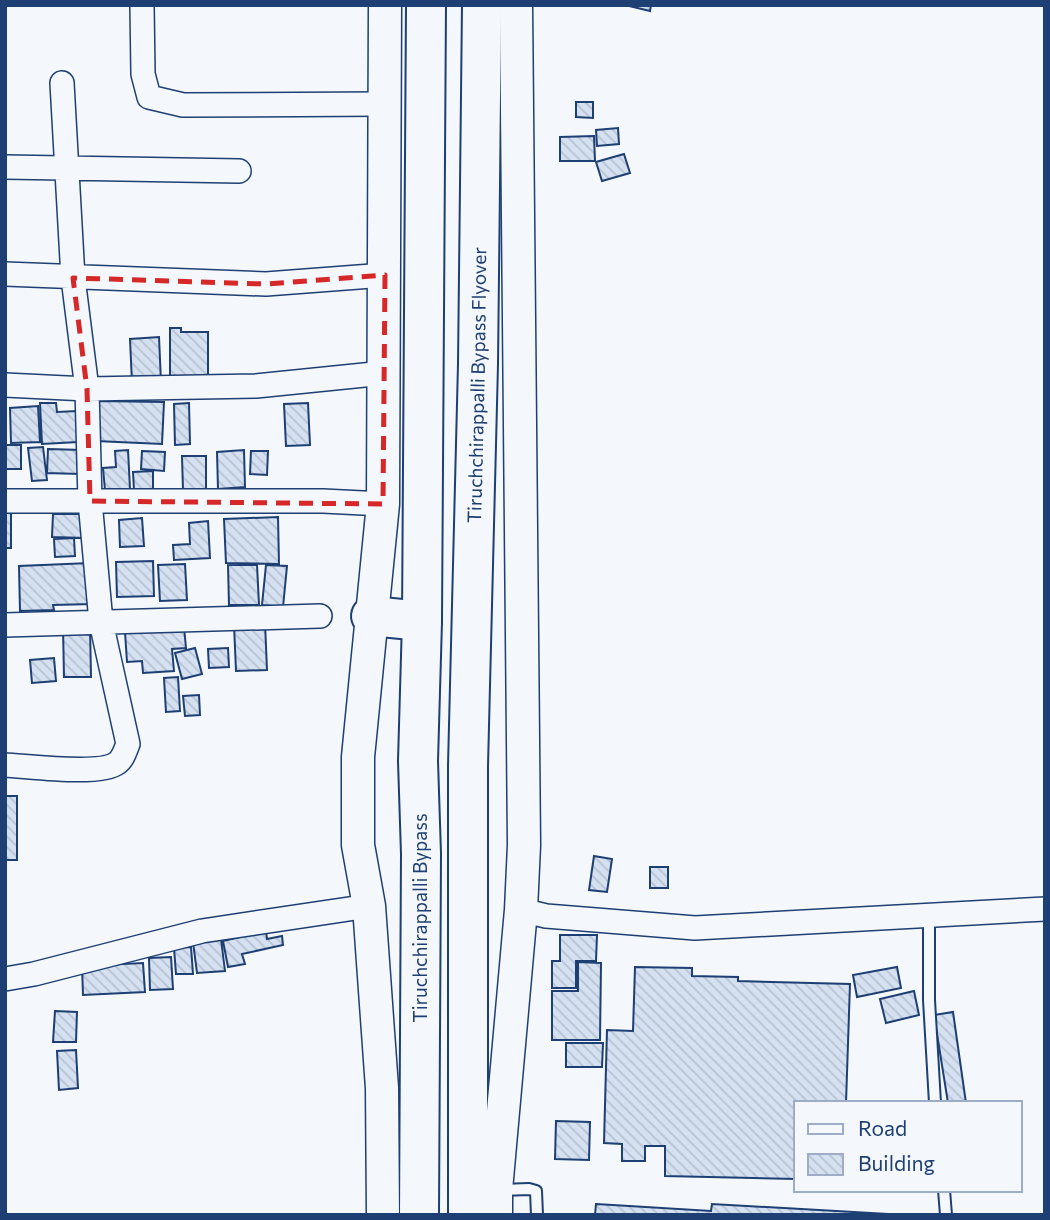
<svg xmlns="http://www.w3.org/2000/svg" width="1050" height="1220" viewBox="0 0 1050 1220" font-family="Commissioner,sans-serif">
<defs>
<pattern id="building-back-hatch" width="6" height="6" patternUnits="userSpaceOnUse" patternTransform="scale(1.75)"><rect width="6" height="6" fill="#d5e0f0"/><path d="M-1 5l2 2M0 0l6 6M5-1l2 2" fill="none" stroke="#b6c1d1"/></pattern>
</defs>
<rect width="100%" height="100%" fill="#f4f7fb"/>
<!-- building -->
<path fill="url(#building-back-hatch)" stroke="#1d3f73" stroke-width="2" d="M625,5h26l-1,6z
M576,102h17v16l-17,-1z
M618,128l1,16 -22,2 -1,-16z
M594,136l1,25h-35v-24z
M624,154l6,19 -28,8 -6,-19z
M170,328h11v4h27v46h-38z
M159,337l2,45 -29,1 -2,-44z
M98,401l66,1 -2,42 -66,-3z
M40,403h16l1,9 20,-1 1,31 -36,2z
M189,403l1,41 -15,1 -1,-41z
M308,403l2,42 -24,1 -2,-42z
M38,406l2,36 -29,1 -1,-35z
M5,445h16v24h-16z
M43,447l4,33 -15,1 -4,-33z
M48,449l33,1 -1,24 -33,-1z
M128,450l2,39 -25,1 -2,-22 13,-1 -1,-16z
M244,450l1,37 -27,2 -1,-37z
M142,451l23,1 -1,19 -23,-2z
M251,451h17l-1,24 -17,-1z
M182,456h24v34h-23z
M153,471v18l-19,1 -1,-18z
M5,513h6v35h-6z
M53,514h33l-1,24 -33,-1z
M278,517l1,47 -53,-1 -2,-44z
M142,518l2,28 -24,1 -1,-27z
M208,521l2,37 -36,2 -1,-15 17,-1 -1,-21z
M74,538l1,18 -20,1 -1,-18z
M153,561l1,35 -37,1 -1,-35z
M90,563l2,41 -39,1 1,5 -34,1 -1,-45z
M185,564l2,36 -27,1 -2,-36z
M228,565h29l2,40h-30z
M266,565l21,1 -4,41 -21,-2z
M265,623l2,47 -31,1 -2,-46z
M63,627h27l1,50h-27z
M184,627l2,21 -14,1 2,22 -31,2 -1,-12 -15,1 -2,-30z
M195,648l7,26 -20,5 -7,-26z
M228,648l1,19 -20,1 -1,-19z
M54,658l2,23 -24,2 -2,-23z
M178,677l2,34 -14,1 -2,-34z
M199,695l1,20 -15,1 -2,-20z
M5,796h12v64h-12z
M594,856l18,3 -5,33 -18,-2z
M650,867h18v21h-18z
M266,931l1,8 15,-3 1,9 -41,9 3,10 -17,3 -5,-26z
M560,935h37l-1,26h-20v27h-24v-27h8z
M221,939l4,32 -28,2 -4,-31z
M191,947l2,27h-17l-2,-26z
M171,957l2,32 -23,1 -1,-32z
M578,962l23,1 -1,77h-48v-49h26z
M143,963l2,29 -62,3 -1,-29z
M635,967l57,1v8l46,1v4l112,3 -4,119h-50v76l-131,-3v-30h-20v15h-23v-17l-18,-1 3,-113 26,1z
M897,967l4,21 -44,9 -4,-22z
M914,991l5,24 -33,8 -6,-24z
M55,1011l22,1 -1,30h-23z
M953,1012l13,91h-18l-14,-88z
M566,1043h37l-1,24h-36z
M76,1050l2,38 -19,2 -2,-39z
M556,1121l34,1 -1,38 -34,-1z
M596,1204l115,7 1,-7 194,11h-311z"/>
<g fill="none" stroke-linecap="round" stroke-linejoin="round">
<defs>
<path id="lane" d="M929,916v84l6,103
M498,1190l31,-1 7,2 1,24
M944,1190l2,25"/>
<path id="street" d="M142,5l1,69 6,23 34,8 201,-1
M5,167l234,4
M5,274l261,10 119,-9
M5,385l82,4 169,-3 128,-13
M5,501h318l60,3
M5,625l315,-9
M5,765c23,1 95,11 112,-2 6,-4 8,-12 11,-19l-27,-122 -11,-121 -3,-112 -14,-111 -11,-195
M521,910l25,6 149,12 350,-19
M5,979l29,-5 168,-43 167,-25"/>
<path id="secondary" d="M383,1215l-1,-127 -13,-182 -11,-61v-88l25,-253 2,-499
M496,1215v-25l25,-280 3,-65 -8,-840"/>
<g id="highway">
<path d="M371,616l51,5"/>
<path d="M419,1215l2,-361 -3,-93 4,-140 4,-616"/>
<path id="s1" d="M468,1215v-449l10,-402 4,-359"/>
</g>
</defs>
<!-- lane casing -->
<use href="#lane" stroke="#1d3f73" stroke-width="14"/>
<!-- street casing -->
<use href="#street" stroke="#1d3f73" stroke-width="26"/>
<!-- secondary casing -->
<use href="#secondary" stroke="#1d3f73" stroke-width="35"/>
<!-- highway casing -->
<use href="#highway" stroke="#1d3f73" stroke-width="42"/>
<!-- lane -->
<use href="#lane" stroke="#f4f7fb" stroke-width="10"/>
<!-- street -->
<use href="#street" stroke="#f4f7fb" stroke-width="23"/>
<!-- secondary -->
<use href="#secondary" stroke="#f4f7fb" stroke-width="32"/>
<!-- highway -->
<use href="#highway" stroke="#f4f7fb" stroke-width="38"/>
</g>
<!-- marked area -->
<path fill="none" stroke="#d62828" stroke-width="5" stroke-dasharray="14 9" stroke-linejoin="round" d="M385,275l-2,229 -293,-3 -3,-112 -14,-111 193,6z"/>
<g text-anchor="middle" stroke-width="5" stroke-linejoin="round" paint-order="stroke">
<!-- street labels -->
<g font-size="19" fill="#1d3f73" stroke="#f4f7fb">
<text dy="7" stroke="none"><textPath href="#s1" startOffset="830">Tiruchchirappalli Bypass Flyover</textPath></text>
<text transform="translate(420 918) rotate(-90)" y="7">Tiruchchirappalli Bypass</text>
</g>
</g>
<!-- border -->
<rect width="1050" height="1220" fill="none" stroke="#1d3f73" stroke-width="14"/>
<!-- legend -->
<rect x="794" y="1101" width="228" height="91" fill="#f4f7fb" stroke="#9eadc5" stroke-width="2"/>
<rect x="808" y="1124" width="35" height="10" fill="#f4f7fb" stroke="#9eadc5" stroke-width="2"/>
<text x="858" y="1136" font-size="21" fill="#1d3f73">Road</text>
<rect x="808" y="1154" width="35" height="21" fill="url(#building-back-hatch)" stroke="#9eadc5" stroke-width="2"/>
<text x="858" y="1171" font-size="21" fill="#1d3f73">Building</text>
</svg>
